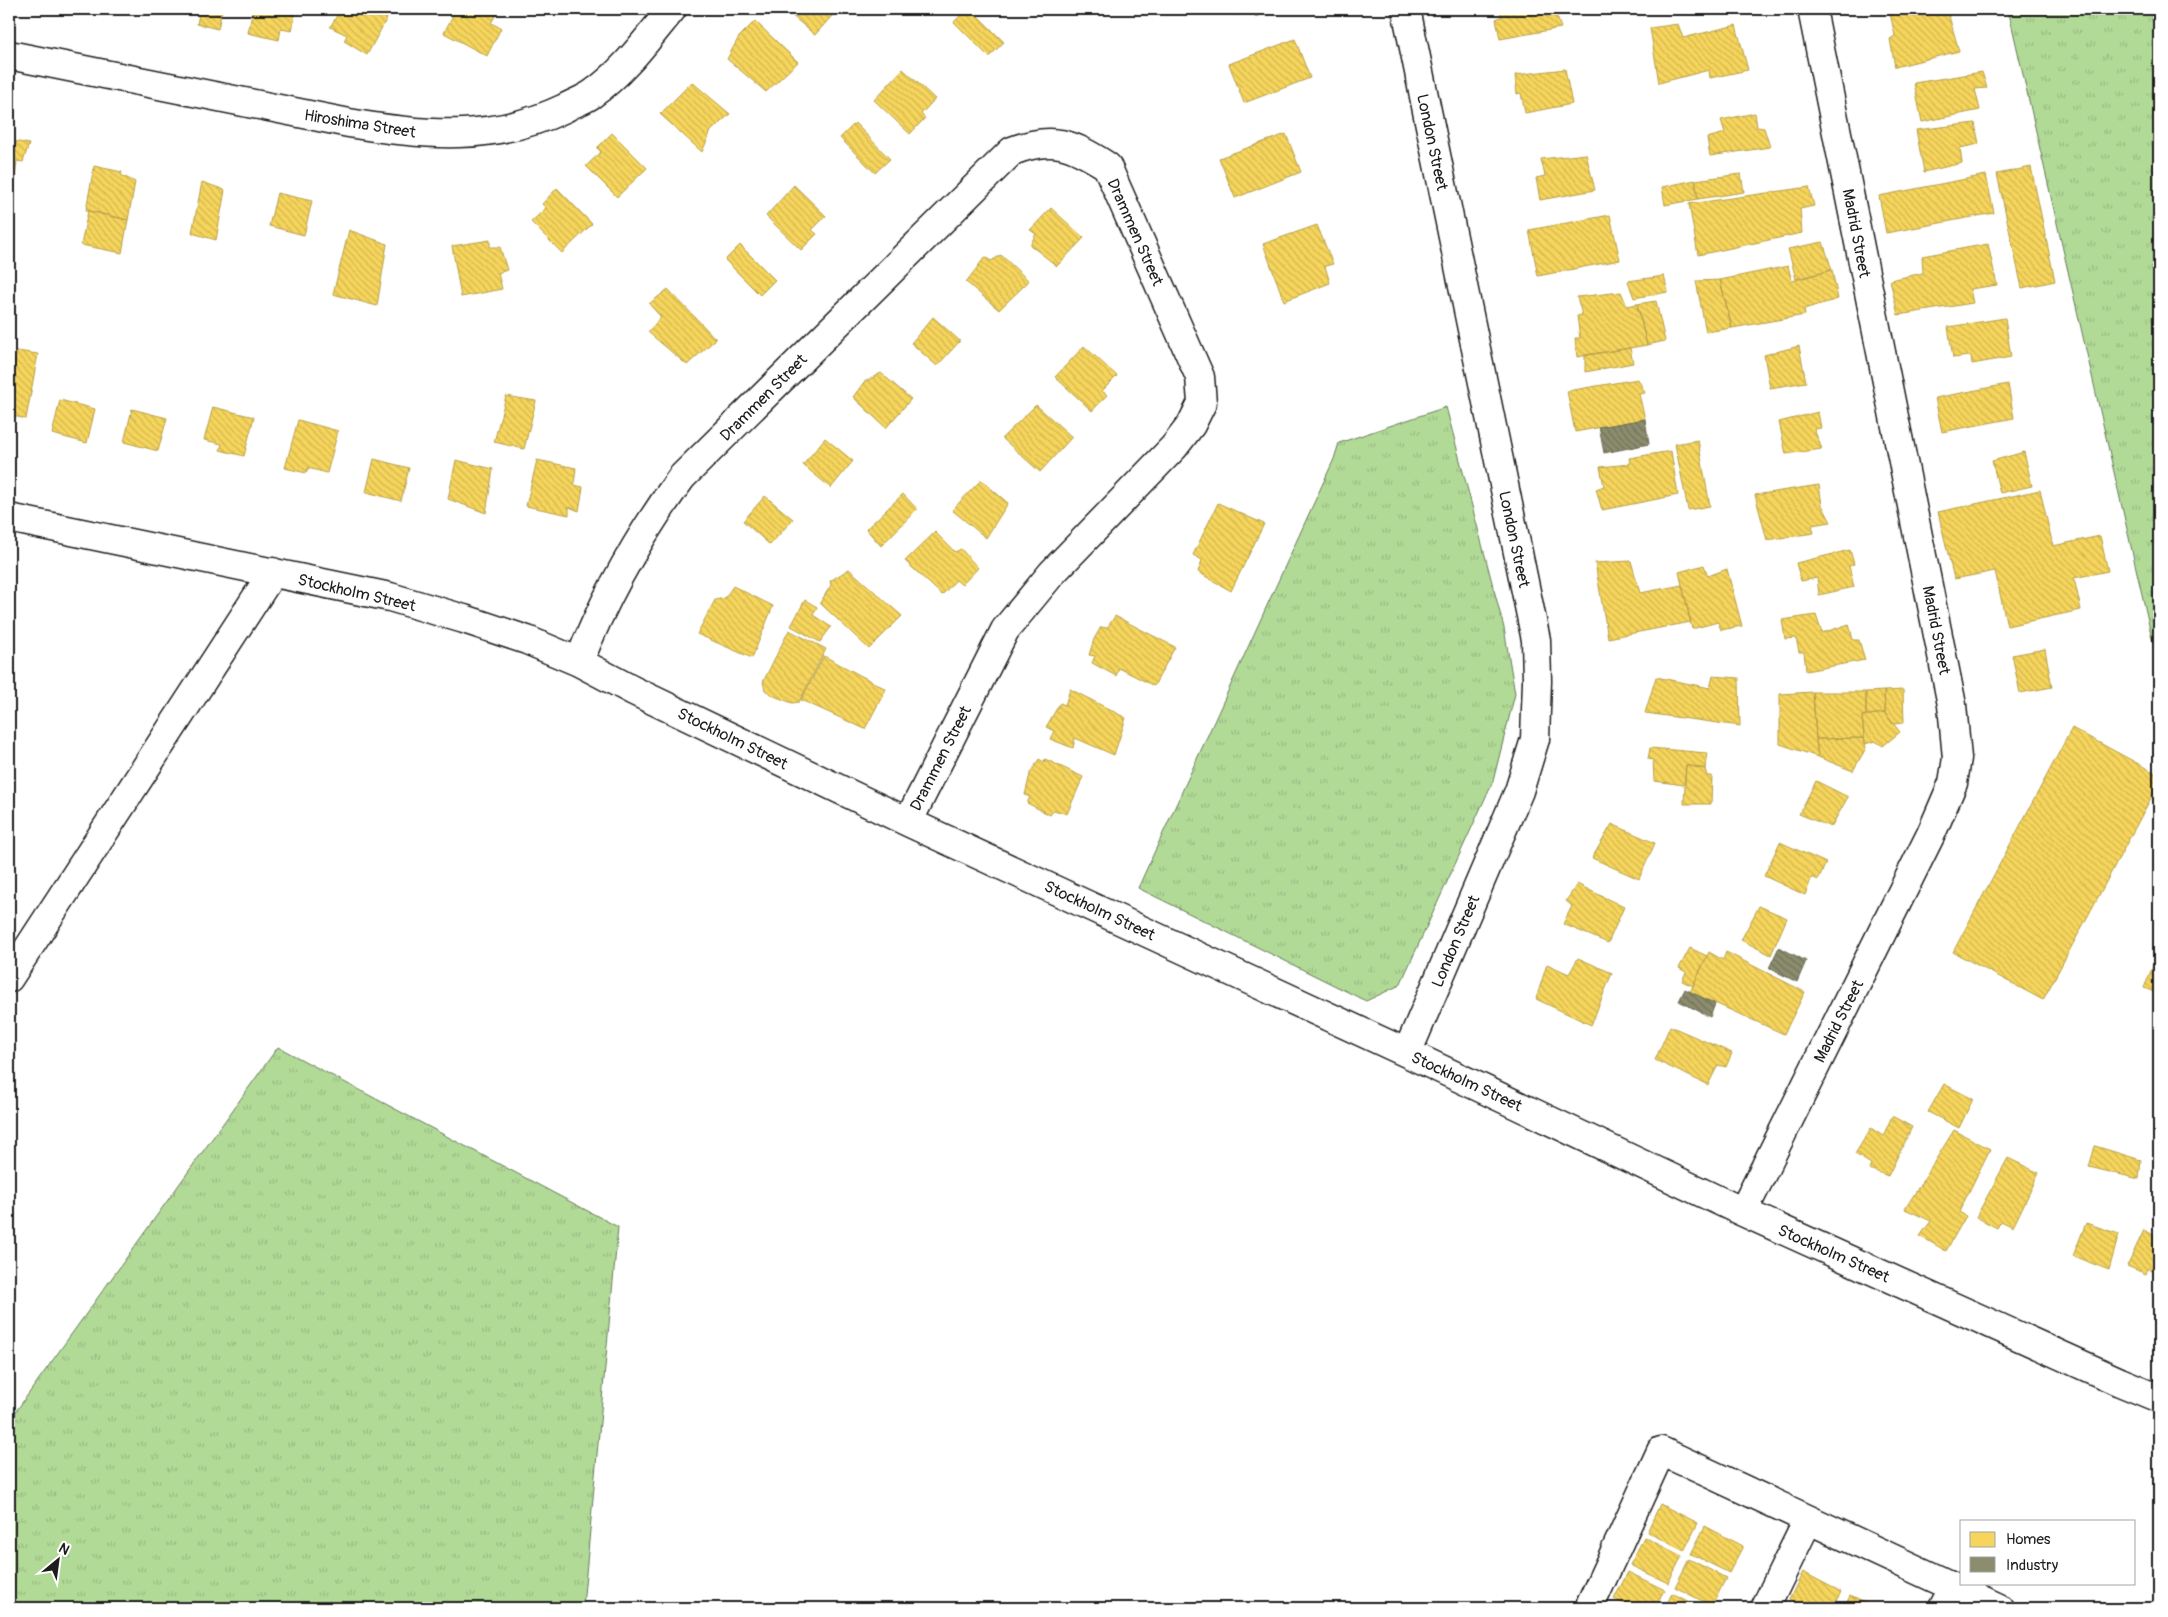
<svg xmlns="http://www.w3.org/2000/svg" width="2168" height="1617" viewBox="0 0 2168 1617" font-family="Pangolin,sans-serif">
<defs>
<pattern id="grass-tufts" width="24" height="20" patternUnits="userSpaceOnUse" patternTransform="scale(1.25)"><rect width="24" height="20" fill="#b2da97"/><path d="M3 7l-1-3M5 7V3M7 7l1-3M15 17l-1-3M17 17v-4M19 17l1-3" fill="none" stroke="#98ba82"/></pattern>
<pattern id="homes-back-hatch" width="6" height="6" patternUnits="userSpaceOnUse" patternTransform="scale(1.25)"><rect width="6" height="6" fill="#f6d55c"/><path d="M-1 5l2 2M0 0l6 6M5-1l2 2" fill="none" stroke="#d2b64f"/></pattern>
<pattern id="industry-back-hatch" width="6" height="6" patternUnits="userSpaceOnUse" patternTransform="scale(1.25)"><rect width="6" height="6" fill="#8c8c6e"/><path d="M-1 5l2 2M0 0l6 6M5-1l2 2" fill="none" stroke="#72725a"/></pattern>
</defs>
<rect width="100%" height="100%" fill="#fff"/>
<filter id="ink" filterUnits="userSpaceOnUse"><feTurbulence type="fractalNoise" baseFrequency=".02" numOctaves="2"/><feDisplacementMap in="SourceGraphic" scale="10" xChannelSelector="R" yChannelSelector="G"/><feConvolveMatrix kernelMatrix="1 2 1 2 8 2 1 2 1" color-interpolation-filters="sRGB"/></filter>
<g filter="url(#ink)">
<!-- grass -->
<path fill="url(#grass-tufts)" stroke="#677b5a" d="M2008,9h151v652l-2,-1z
M1446,407l58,221 11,66 -22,87 -93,204 -34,16 -228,-113 196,-429 5,-16z
M278,1047l340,180 -35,379 4,2h-578v-187z"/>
<!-- homes -->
<path fill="url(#homes-back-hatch)" stroke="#b59e49" d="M200,9h22l-4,20 -21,-5z
M253,9h43l-4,22 -11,-2 -2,11 -31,-7z
M341,9h51l-25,46 -23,-14 3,-6 -17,-8z
M456,9h32l9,4 -6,10 10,5 -14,28 -43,-23z
M784,9h54l-23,26z
M967,9h4l33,33 -15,15 -35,-35z
M1233,9h40l-17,8 -4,-6 -17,4z
M1500,9h54l7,19 -61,11 -4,-20 5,-2z
M1889,9h58l12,42 -64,16 -5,-28 5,-3z
M755,21l43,41 -32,30 -39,-33 12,-22z
M1678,24l5,14 53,-13 12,45 -38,8 -1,-8 -50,13 -9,-55z
M1295,39l15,39 -66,25 -15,-39z
M903,69l32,30 -14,15 4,4 -15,16 -36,-34z
M1565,69l7,35 -47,9 -4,-20 -4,1 -2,-19z
M1982,72l5,16 -12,1 5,21 -58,12 -8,-39z
M692,82l38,32 -19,17 -9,21 -42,-38z
M1755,113l2,14 7,1 6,19 -60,9 -3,-18 18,-5 -4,-13z
M855,123l35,36 -15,14 -35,-35z
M1975,123l4,21 -19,4 2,15 -38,9 -8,-42z
M612,133l35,35 -30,29 -31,-31 15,-14 -4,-4z
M1286,134l15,38 -66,26 -16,-40z
M9,140l20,4 -6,18 -6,-1 -3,26 -5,-2z
M1586,154l9,36 -55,10 -4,-22 9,-2 -4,-17z
M94,166l28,6 -1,3 14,7 -7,38 -42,-10z
M2031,167l24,114 -33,7 -25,-114z
M1741,174l3,18 -46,7 -3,-19z
M1986,175l8,38 -108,20 -7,-37z
M1695,180l3,19 -33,6 -3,-18z
M202,182l23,8 -9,50 -24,-7z
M794,185l32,31 -14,14 5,4 -16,16 -35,-34z
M1809,187l5,19 -14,3 2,24 -104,22 -9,-51z
M557,188l35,36 -30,29 -31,-31 15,-14 -4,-4z
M277,193l35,8 -8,34 -35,-9z
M1051,208l33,30 -27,28 -27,-21 6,-11 -6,-4z
M88,211l40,9 -6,33 -41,-8z
M1610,215l10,45 -82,16 -9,-46z
M1317,225l16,39 -8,2 5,17 -46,18 -21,-57z
M349,230l38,14 -10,62 -44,-12z
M490,240v7h10l7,23 -9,3 4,16 -41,8 -9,-51z
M1823,242l9,28 -36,9 -8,-30z
M1988,244l9,41 -27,4 3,14 -75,12 -8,-35 33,-7 -1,-17z
M740,245l35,35 -15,15 -35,-35z
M1001,255l28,26 -30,29 -33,-28 19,-25 6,4z
M1788,266l4,15 40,-11 6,29 -34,10 1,6 -73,13 -12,-48z
M1664,276l4,16 -34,6 -6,-17z
M1720,280l12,48 -26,4 -10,-51z
M668,289l48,50 -29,26 -39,-33 13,-15 -12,-13z
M1621,292l6,14 10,-2 10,41 -70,12 -2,-19h5l-3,-22 5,-1 -5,-18z
M1656,301l9,40 -18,4 -10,-41z
M933,317l27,24 -23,25 -26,-23z
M2005,318l6,39 -39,7 -1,-8 -18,2 -5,-31z
M1084,346l33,30 -15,15 5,4 -15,16 -37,-34z
M1799,346l7,36 -36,6 -6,-33z
M1630,348l3,15 -48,9v-17z
M17,351l21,3 -12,65 -17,-4v-32z
M881,373l30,26 -25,29 -33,-31 11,-15z
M1638,379l7,14 -6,1 6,25 -70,13 -8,-41z
M2008,384l6,34 -72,14 -7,-34z
M506,396l30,5 -12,48 -30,-7z
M60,400l35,9 -8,34 -35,-9z
M1036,405l36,32 -32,35 -38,-34z
M213,407l41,10 -10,39 -24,-6 2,-6 -18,-4z
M132,409l35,9 -9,33 -34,-9z
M1818,412l3,16 -7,1 8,20 -36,5 -7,-32z
M298,420l40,11 -11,42 -19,-5 -2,5 -21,-5z
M825,438l28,23 -22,27 -28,-23z
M1698,440l12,66 -22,4 -13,-66z
M1671,451l7,44 -76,15 -6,-21 8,-3 -4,-19 30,-3 -1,-6z
M2024,452l8,34 -32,7 -8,-32z
M374,459l35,9 -8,33 -35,-9z
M456,460l37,9 -7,44 -38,-14z
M537,460l39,8 -2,17 9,2 -4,24 -10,-4v8l-43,-9z
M981,480l27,23 -22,35 -34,-28z
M1819,485l3,20 9,17 -19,3 2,8 -47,7 -12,-45z
M2040,490l13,56 47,-10 8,35 -34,7 7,32 -74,16 -12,-55 -41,8 -16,-67z
M903,494l14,15 -36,37 -15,-17z
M765,496l28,23 -23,26 -27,-24z
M1218,503l46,21 -33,67 -33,-19 4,-12 -9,-5z
M935,532l20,20 6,-3 17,19 -16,17 -6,-5 -14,15 -37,-34z
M1850,550l4,14 -5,2 5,21 -35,8 -2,-17 -16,3 -5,-18z
M1631,561l9,32 42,-8 9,37 -83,16 -13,-75z
M1704,565l4,11 19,-7 15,57 -21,4 -3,-8 -26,7 -13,-57z
M849,569l53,47 -33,33 -49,-46 11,-18 -1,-4z
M733,586l40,20 -21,52 -55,-24 18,-34 10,-2z
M805,600l12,7 -4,8 18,12 -11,15 -29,-16z
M1816,615l6,18 27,-9 4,16h6l6,20 -59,11 -2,-19h-5l-3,-14 -11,1 -3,-19z
M1115,616l60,31 -21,39 -35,-18 -3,8 -24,-13 3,-7 -6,-1 5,-16 7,-12 6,1z
M789,630l37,19 -27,53 -7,1 -18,-7 -9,-6 -2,-8z
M2045,649l7,38 -32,6 -8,-38z
M824,656l62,33 -21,40 -64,-29z
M1713,676l26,2 1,48 -95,-13 11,-36 54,11z
M1070,689l56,29 -12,37 -39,-17 -2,10 -23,-9 4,-8 -8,-4 14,-24 5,2z
M1903,690l1,33 -11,1 -8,-11 -1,-22z
M1884,691l1,22 -19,2v-23z
M1813,692l3,47 2,18 -38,-13v-50z
M1813,692h53v23l-4,1 2,22 -48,1z
M1885,713l15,19 -17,14 -8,-5 -10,3 -3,-28z
M2072,728l87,47v8l-116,217 -90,-48z
M1864,738l2,10 -13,23 -35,-14 -2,-18z
M1650,748l57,5 -2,16 -19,-4 -2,20 -30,-4 -1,-21 -5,-1z
M1039,759l5,3 1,-3 38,18 -16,37 -13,-4 -4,5 -23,-12 3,-6 -5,-2 5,-21z
M1686,765l19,4 2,7h5l-1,28h-27z
M1816,781l32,16 -17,30 -32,-13z
M1612,824l43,19 -16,36 -47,-21z
M1780,842l46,21 -8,17 -6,-3 -7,18 -41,-19z
M1577,884l47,23 -16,36 -45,-19 9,-18 -6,-5z
M1759,906l28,12 -16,37 -30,-15z
M1690,948l17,8 -14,30 -11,-5 4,-9 -7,-4z
M2159,951v43l-15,-6z
M1709,952l14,8 3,-8 79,40 -21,42 -94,-42z
M1578,958l34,15 -21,52 -55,-26 11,-35 22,10z
M1670,1026l62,27 -6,14 -8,-2 -10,20 -53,-25z
M1944,1084l29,15 -14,29 -31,-16z
M1892,1116l20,11 -24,49 -19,-7 2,-5 -16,-10 16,-26 12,8z
M1954,1130l36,19 -31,63 7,4 -20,35 -26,-15 11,-15 -26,-12z
M2095,1146l46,14 -2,19 -50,-12z
M2008,1158l31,15 -26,54 -12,-6 -4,7 -21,-11z
M2086,1223l33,11 -10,36 -36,-14z
M2144,1230l15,8v35l-11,-5 -2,6 -19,-8z
M1660,1504l38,19 -14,28 -37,-19z
M1705,1526l38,20 -14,27 -38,-19z
M1644,1537l38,19 -14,27 -38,-18z
M1689,1559l37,19 -14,28 -37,-19z
M1628,1572l37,18 -9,18h-23l-19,-9z
M1803,1572l38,20 -9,16h-27l-16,-8z
M1672,1593l29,15h-36z
M1850,1596l26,12h-32z"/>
<!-- industry -->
<path fill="url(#industry-back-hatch)" stroke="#6a6a55" d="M1645,419l4,25 -45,9 -5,-26z
M1779,947l27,14 -9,21 -28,-14z
M1685,989l30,15 -5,13 -31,-16z"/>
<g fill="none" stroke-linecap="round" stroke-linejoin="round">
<defs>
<path id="minor" d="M1406,9l130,631 1,41 -2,58 -16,52 -112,262
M9,55l340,68c75,13 145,19 216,-15 8,-5 19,-8 27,-14 32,-22 56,-56 80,-85
M9,518l381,79 74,22 63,21 52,22 55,29 274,131 499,231 336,159 377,170 39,16
M579,662c26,-66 61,-128 103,-185l330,-326c41,-16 60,-7 95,15l93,211 2,26 -11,22 -17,22 -122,126 -47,57 -97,192
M9,978l264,-406
M1743,1212l188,-378 22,-51 4,-25 -5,-53 -140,-696
M1589,1608l72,-157 338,157
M1765,1608l43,-88
M1943,1608l11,-21"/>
</defs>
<!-- minor casing -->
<use href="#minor" stroke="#1c1c1c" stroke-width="31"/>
<!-- minor -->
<use href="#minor" stroke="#fff" stroke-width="28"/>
</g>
</g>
<g text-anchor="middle" stroke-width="5" stroke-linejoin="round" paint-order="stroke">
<!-- street labels -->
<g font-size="16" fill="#1c1c1c" stroke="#fff">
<text transform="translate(360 123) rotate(9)" y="6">Hiroshima Street</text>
<text transform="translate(1433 142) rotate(78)" y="6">London Street</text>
<text transform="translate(1136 232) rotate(66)" y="6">Drammen Street</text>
<text transform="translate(1857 233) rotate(79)" y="6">Madrid Street</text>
<text transform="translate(763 397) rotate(-45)" y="6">Drammen Street</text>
<text transform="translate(1515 539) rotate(78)" y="6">London Street</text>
<text transform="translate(357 592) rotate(13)" y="6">Stockholm Street</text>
<text transform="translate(1937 630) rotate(79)" y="6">Madrid Street</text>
<text transform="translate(733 738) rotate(26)" y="6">Stockholm Street</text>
<text transform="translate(940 758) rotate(-63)" y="6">Drammen Street</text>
<text transform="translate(1100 910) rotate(25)" y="6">Stockholm Street</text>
<text transform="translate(1455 941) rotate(-67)" y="6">London Street</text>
<text transform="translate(1838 1021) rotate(-63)" y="6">Madrid Street</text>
<text transform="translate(1467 1081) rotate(25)" y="6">Stockholm Street</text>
<text transform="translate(1834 1253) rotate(24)" y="6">Stockholm Street</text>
</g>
</g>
<!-- margin -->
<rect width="2168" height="1617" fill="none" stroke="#fff" stroke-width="30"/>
<rect x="15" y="15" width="2138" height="1587" fill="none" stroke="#1c1c1c" stroke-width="2" filter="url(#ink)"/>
<!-- legend -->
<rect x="1960" y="1520" width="175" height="65" fill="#ffffff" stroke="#a4a4a4"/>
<rect x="1970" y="1532" width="25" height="15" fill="#f6d55c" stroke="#a4a4a4"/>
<text x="2006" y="1544" font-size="15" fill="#1c1c1c">Homes</text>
<rect x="1970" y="1557" width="25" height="15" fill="#8c8c6e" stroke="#a4a4a4"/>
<text x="2006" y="1570" font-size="15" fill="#1c1c1c">Industry</text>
<!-- north arrow -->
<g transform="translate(58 1560) rotate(29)" stroke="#ffffff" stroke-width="4" paint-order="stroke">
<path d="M0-4L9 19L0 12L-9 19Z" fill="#1c1c1c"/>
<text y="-8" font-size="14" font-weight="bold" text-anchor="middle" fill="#1c1c1c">N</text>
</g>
</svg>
